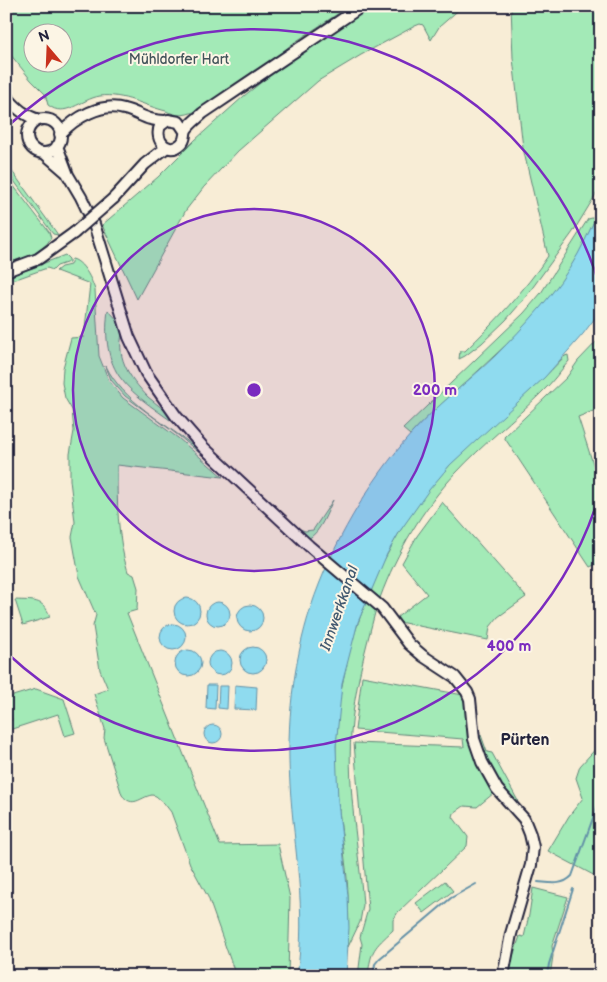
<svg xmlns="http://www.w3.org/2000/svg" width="607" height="982" viewBox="0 0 607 982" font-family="'Balsamiq Sans',sans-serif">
<rect width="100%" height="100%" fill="#f8edd6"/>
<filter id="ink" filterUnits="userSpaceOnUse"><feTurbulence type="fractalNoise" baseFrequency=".02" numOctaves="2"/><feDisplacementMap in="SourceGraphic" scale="10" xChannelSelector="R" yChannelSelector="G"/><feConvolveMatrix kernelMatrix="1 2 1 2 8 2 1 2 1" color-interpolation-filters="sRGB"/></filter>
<g filter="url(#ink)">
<!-- green -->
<path fill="#a3eab7" stroke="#628679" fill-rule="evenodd" d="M6,6h343c-17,12 -36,24 -54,36 -26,19 -83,71 -114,73 -5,0 -11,-2 -15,-4 -21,-5 -43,-18 -66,-15 -19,3 -35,23 -52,9l-3,-11 -14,-14 -25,-31zM32,32h30v30h-30z
M367,6h96l-24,21 -8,13 -8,-15 -3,-1 -5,2 -54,29 -43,26 -80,70 -34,36 -18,23 -49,89 -35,-74 56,-48 37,-37 49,-44 50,-40z
M511,6h90v180l-28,46 -48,66 -19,22 -24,23 -17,13 -6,3 1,-8h5c30,-29 59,-60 83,-95l-25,-108 -10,-90z
M6,163l50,69 2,3 -5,-1 -47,-64z
M6,176l43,56 2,6c-9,16 -29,22 -45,27z
M596,217c-6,13 -11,26 -18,38 -21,38 -53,73 -85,102 -27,26 -57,50 -83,78l-7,-6 121,-116 17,-20 47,-74z
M65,255l4,4v3l-12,4 -4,4 -6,-2 -28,10 -13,3v-4l18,-6z
M72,259c11,2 20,21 23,31l4,66 10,25 14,17 55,40 45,39 -106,-12c0,35 0,73 11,107l6,3 4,13 -1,22 -10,3 93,232 58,-1 12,54 -2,78 -33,-2v2h-19l-28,-79 -18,-33 -19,-52 -7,-9 -8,-7 -4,-1c-12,2 -19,14 -30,0l-18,-57 1,-9 -11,-35 14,-5 -8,-19 -7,-44 3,-11 -17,-39 -7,-39 3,-15 -5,-42v-26l4,-23 -2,-21 -7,-12 -3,-15 1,-15 8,-30 13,-1 6,-53 -34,-13 5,-4 9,-2z
M108,310l16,17c-10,29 4,49 24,70l66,53 86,79 5,2 8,-1 20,-30c-6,12 -12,32 -25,39 -41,-36 -82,-73 -124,-108 -21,-18 -49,-32 -65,-55 -13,-20 -14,-43 -11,-66z
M601,337v71l-23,9 18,56h5v89l-11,5 -86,-130 63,-60 11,-16z
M568,355l1,6c-9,10 -17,22 -27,31 -28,28 -59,52 -86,81 -34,36 -59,79 -76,125l-9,-7c5,-13 10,-26 17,-38 16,-32 37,-61 61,-87 36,-39 80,-71 116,-110z
M106,366c16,34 60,58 89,81 9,7 19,14 26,24l-42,-35 -54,-40 -14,-16z
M442,502l84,95 -28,20 -8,10 -2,13 -89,-18 -3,-4 31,-24 -25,-31 15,-27z
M15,600c17,1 29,-2 35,17l-27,8z
M366,602l10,7c-11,41 -22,82 -25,124 -4,58 8,115 12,172l-3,17 -12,25c1,-29 1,-58 -3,-87 -3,-29 -8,-58 -9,-87 -2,-58 8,-117 30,-171z
M362,676l101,19 14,68 17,30 -17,14 -13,-1 -10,7 -1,4 15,20 -1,9 -69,66 -5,8v10c-19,18 -22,19 -25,46h-10l4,-32 -2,-7 8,-28 -14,-166 110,4 -1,-8 -108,-9z
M36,689l28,10 11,34 -10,3 -7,-22 -52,17v-8l6,-3 -6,-22z
M481,735l6,17 5,1 26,48 -2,2c-18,-21 -31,-41 -37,-67z
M601,743v136l-53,-28 21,-35 14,-18 -7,-20 4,-12z
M445,881l8,10 -29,22 -8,-10z
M533,888l35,9 -16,49 1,10 -3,20h-40l1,-14 9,-26 4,1 5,-22z"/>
<!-- water -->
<path fill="#8fdbef" stroke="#6391a7" d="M601,207v103l-18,24 -38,43 -95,88 -21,25 -29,41 -13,23 -29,68 -16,62 -6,62 2,55 10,95 1,32 -3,48h-49c10,-67 -3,-126 -7,-192 -4,-59 3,-121 21,-177 20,-61 58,-126 101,-174 25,-28 56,-51 83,-77 30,-30 62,-64 83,-102 8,-15 15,-31 23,-47z
M174 611a13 13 0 1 1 26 0a13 13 0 1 1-26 0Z
M206 614a12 12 0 1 1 24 0a12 12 0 1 1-24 0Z
M237 618a13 13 0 1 1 26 0a13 13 0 1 1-26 0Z
M160 637a13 13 0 1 1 26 0a13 13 0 1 1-26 0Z
M240 660a13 13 0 1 1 26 0a13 13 0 1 1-26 0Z
M175 663a13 13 0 1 1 26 0a13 13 0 1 1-26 0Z
M208 663a12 12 0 1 1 24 0a12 12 0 1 1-24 0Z
M207,685h9l-1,24 -9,-1z
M235,685l22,2 -1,23 -22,-1z
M219,686h9l-1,23 -9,-1z
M204 734a9 9 0 1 1 18 0a9 9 0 1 1-18 0Z"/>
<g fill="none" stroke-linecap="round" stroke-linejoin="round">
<!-- stream -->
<path stroke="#6391a7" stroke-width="2" d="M538,882c13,1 24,4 34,-6l29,-80
M373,976l2,-12 4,-5 72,-61 25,-14
M547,976l2,-12 24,-75"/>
<defs>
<path id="secondary" d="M6,96c10,12 19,20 33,24
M27 136a17 17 0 1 1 34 0a17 17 0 1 1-34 0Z
M185,131l-6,-9 -11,-2 -8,6c-6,14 8,30 21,18 5,-4 3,-9 5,-14 3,-6 12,-12 17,-17l159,-107
M60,134c15,-16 41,-32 64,-25 16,4 22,12 41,12
M57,146l11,29 13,22 13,27 35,113 17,36 30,43 27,31 106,99 73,62 27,36 14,12 32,21 12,15 3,7 4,40 8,23 15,27 27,30 6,15 3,13 -2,18 -20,69 -8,42
M44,153l22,19
M114,198l31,-34 22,-17
M6,271l32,-12 36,-26"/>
</defs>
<!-- secondary casing -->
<use href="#secondary" stroke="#22223b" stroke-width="14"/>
<!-- secondary -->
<use href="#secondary" stroke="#fcf5e5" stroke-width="10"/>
<defs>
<path id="secondary-bridge" d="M74,233l40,-35"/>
</defs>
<!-- secondary-bridge casing -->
<use href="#secondary-bridge" stroke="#22223b" stroke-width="14" stroke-linecap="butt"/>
<!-- secondary-bridge -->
<use href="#secondary-bridge" stroke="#fcf5e5" stroke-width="10"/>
</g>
</g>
<!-- distance rings -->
<circle cx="254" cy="390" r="181" fill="#7b2cbf" fill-opacity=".12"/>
<g fill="none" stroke="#7b2cbf" stroke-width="2.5">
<circle cx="254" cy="390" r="181"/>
<path d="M600 493A361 361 0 0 1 8 654M8 126A361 361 0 0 1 600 287"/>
</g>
<g text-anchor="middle" stroke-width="4" stroke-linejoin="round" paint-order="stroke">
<!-- park labels -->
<g font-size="14" fill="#42545a" stroke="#fcf5e5">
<text x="179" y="64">Mühldorfer Hart</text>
</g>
<!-- water labels -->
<g font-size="15" font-style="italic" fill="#435a71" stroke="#fcf5e5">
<text transform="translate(339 608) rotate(-71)" y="5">Innwerkkanal</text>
</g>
<!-- quarter labels -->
<g font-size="16" font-weight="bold" fill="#22223b" stroke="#fcf5e5">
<text x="525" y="745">Pürten</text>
</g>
</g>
<circle cx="254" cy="390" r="8" fill="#7b2cbf" stroke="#fcf5e5" stroke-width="2.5"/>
<g font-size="15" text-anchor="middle" font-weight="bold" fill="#7b2cbf" stroke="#fcf5e5" stroke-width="4" stroke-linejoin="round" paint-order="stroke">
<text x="435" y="395">200 m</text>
<text x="509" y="651">400 m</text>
</g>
<!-- margin -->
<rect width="607" height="982" fill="none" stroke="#fcf5e5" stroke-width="25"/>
<rect x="12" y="12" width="582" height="957" fill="none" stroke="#22223b" stroke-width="2" filter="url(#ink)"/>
<!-- north arrow -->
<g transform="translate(48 48) rotate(341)"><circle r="24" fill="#fcf5e5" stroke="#a5a1a1"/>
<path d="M0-4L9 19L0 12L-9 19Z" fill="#c8321e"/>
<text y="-8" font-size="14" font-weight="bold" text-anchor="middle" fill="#22223b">N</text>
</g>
</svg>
